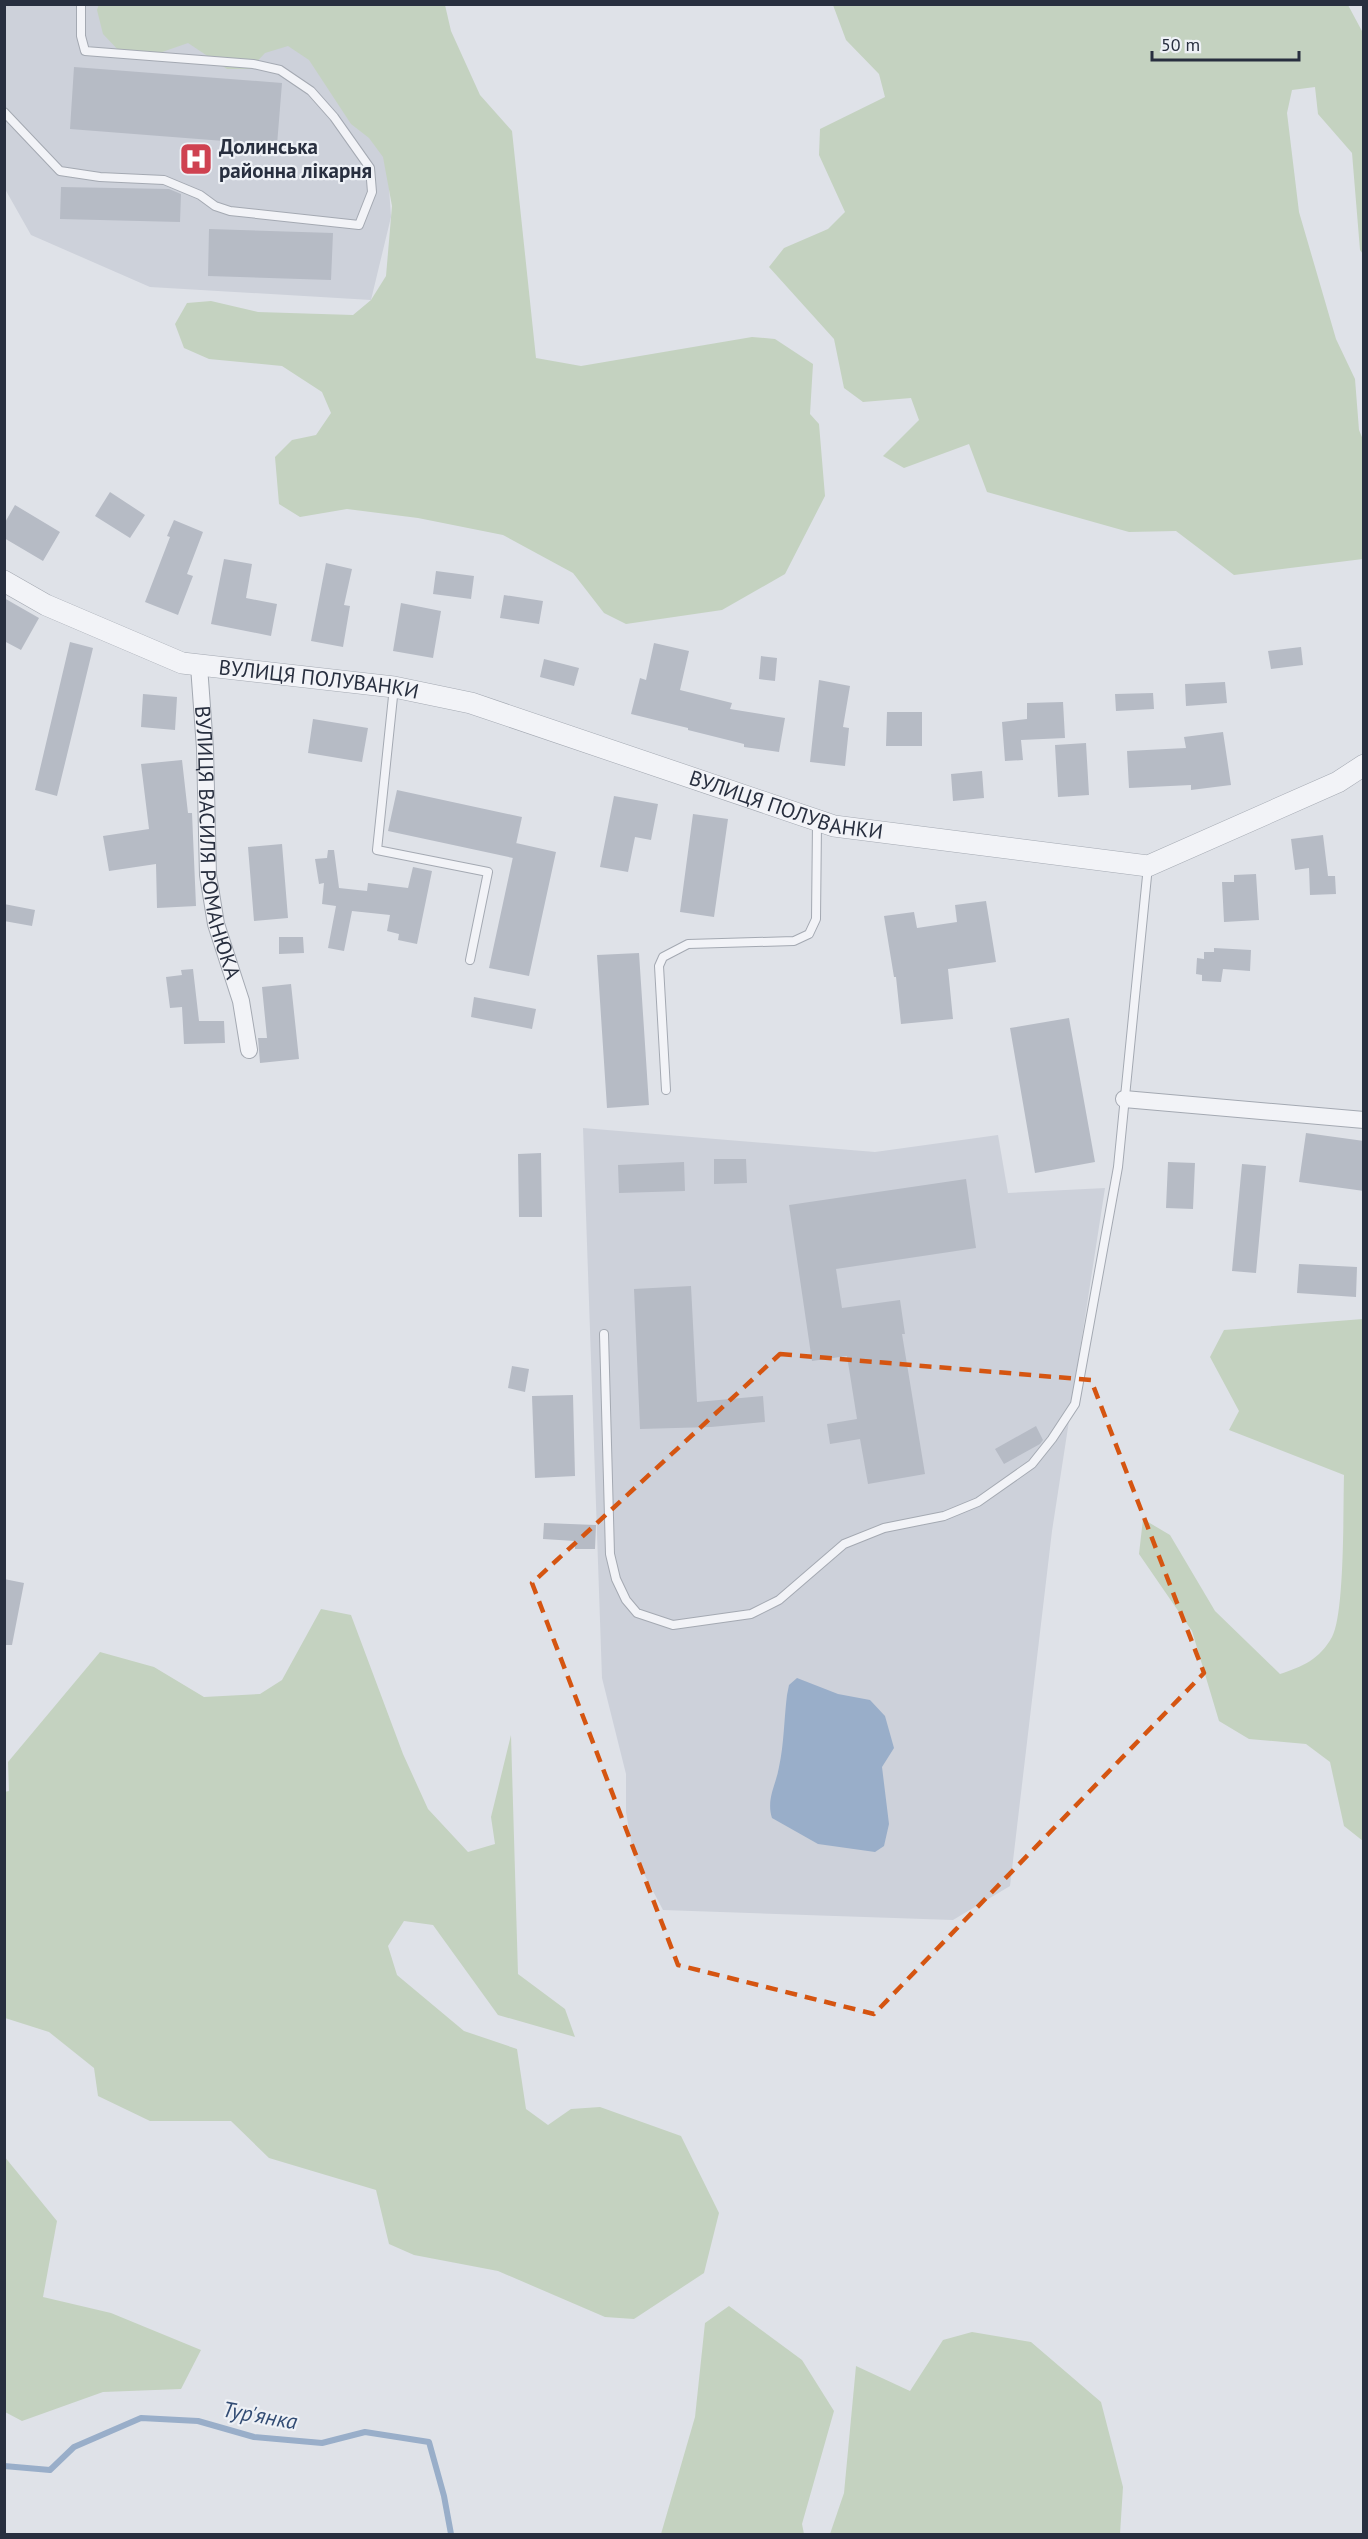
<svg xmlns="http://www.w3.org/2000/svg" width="1368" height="2539" viewBox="0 0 1368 2539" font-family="'PT Sans',sans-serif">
<rect width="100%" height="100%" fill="#dfe2e8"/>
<!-- built -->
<path fill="#cdd1da" d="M4,5h308l73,124 6,88 -20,83 -221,-13 -119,-52 -26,-46z
M583,1128l292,24 123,-17 10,58 97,-5 -53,343 -42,355 -57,34 -290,-10 -30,-57 -7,-41v-38l-24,-96z"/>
<!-- green -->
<path fill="#c4d2c0" d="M99,4l346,1 6,26 29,64 32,36 24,227 45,8 171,-29 23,2 38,25 -3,50 9,10 6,72 -40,78 -63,36 -96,14 -22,-11 -31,-40 -70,-38 -85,-17 -71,-9 -47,8 -21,-13 -4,-47 17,-17 24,-5 15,-22 -9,-21 -40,-26 -73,-7 -25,-11 -9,-24 12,-21 24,-2 47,11 95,3 18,-15 15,-24 6,-70 -9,-49 -14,-19 -18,-14 -42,-64 -21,-14 -23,7 -15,16h-23l-39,-26 -43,15 -25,-6 -17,-18 -6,-24z
M833,5h515l15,28v221l-3,-4 -8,-97 -34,-39 -3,-27 -23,3 -5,23 12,99 37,127 19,40 4,51 5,12 -1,117 -129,16 -58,-44 -47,1 -142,-40 -18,-48 -65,24 -21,-12 36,-36 -8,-22 -48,4 -19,-14 -10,-49 -65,-72 15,-19 44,-19 17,-17 -26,-57 1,-26 65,-32 -6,-23 -33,-34z
M1363,1319h1l-1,522 -19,-15 -14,-64 -24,-18 -57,-5 -30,-18 -27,-90 -53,-77 4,-35 27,16 45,76 65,63c22,-7 40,-15 52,-37 13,-24 11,-129 12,-162l-115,-45 10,-19 -29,-54 14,-27z
M321,1609l30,6 52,139 25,55 40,43 27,-8 -4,-27 20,-82 7,239 47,35 10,28 -77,-22 -65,-90 -29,-4 -16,25 9,29 67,56 53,18 9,60 22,16 23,-16 29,-2 81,29 38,77 -15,60 -70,46 -29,-2 -107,-46 -84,-16 -25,-11 -13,-54 -107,-32 -38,-37h-81l-52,-25 -4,-28 -45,-36 -44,-14 -1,-226 5,-1 -1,-29 92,-110 54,15 50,30 56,-3 22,-14z
M4,2156l53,65 -14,76 68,16 90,37 -20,39 -78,3 -81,29 -17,-9z
M729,2306l73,54 32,51 -32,113 2,10h-143l34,-117 10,-94z
M972,2332l59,10 70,60 22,85 -3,47h-290l14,-41 12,-127 54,25 33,-51z"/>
<!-- water -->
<path fill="#99aec9" d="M797,1678l41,16 32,6 15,16 9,32 -12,19 7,57 -5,22 -9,6 -57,-8 -46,-26c-6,-19 4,-33 7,-51 5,-23 5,-48 8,-72l2,-10z"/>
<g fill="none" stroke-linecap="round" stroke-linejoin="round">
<!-- stream -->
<path stroke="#99aec9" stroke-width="6" d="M4,2466l46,4 24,-23 67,-29 57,3 56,16 68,6 43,-11 64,10 15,54 7,38"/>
</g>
<!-- building -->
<path fill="#b6bbc5" d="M74,67l208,16 -5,62 -207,-16z
M61,187l108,2 12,5 -1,28 -120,-3z
M209,229l124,4 -2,47 -123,-4z
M110,492l35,23 -15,23 -35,-22z
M15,505l45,27 -17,29 -39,-23v-14z
M174,520l29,12 -16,42 6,2 -15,39 -33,-13 25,-65 -3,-1z
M224,559l28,5 -6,34 31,6 -6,32 -60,-12z
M326,563l26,6 -8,36 6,1 -7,41 -32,-6z
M436,571l38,5 -3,23 -38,-5z
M504,595l39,6 -4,23 -39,-6z
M4,598l35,20 -18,32 -17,-9z
M401,603l40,8 -8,47 -40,-7z
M70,642l23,6 -36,148 -22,-6z
M654,643l35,8 -9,39 52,13 -2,6 55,9 -6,34 -35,-5v-3l-56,-14v-2l-57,-14 9,-36 6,2z
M1301,647l2,18 -32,4 -3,-18z
M761,656l16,2 -2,23 -16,-2z
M544,659l35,9 -5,18 -34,-9z
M819,680l31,6 -7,41 6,1 -4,38 -35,-4z
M1225,682l2,21 -41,3 -1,-22z
M1153,693l1,16 -38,2 -1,-17z
M143,694l34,3 -2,33 -34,-3z
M1063,702l2,36 -44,2 2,20 -18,1 -3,-39 25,-3v-16z
M887,712h35v34h-36z
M313,719l55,9 -6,34 -54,-9z
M1223,732l8,53 -40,5v-5l-62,3 -2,-37 59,-3 -2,-11z
M1086,743l3,52 -31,2 -3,-52z
M182,760l6,53h4l4,93 -39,2 -1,-44 -47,7 -6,-35 46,-7 -8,-65z
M982,771l2,27 -31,3 -2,-27z
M397,790l125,27 -9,41 -125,-27z
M614,796l44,8 -7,36 -16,-3 -7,35 -28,-5z
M693,814l35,5 -14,98 -34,-5z
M1323,835l5,41h7l1,18 -26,1 -1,-27 -14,2 -4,-31z
M516,843l40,9 -27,124 -40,-8z
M282,844l6,74 -34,3 -6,-74z
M328,850h6l5,38 28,3 1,-8 40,5 5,-21 19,4 -15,73 -19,-4 1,-6 -12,-3 3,-16 -38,-4 -8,40 -16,-3 8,-42 -14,-2 2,-21 -5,1 -4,-25 12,-1z
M1256,874l3,46 -35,2 -2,-40h12v-7z
M986,901l10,61 -48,7 5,50 -52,5 -5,-47h-2l-10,-61 30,-4 3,16 40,-6 -2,-17z
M4,904l31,6 -3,16 -28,-5z
M279,937h24l1,16 -25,1z
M1214,948l37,2 -1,21 -27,-2 -2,13 -19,-1v-6l-6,-1 1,-16 7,1v-7h10z
M639,953l10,152 -42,3 -10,-153z
M193,969l6,52h25l1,22 -41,1 -2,-37 -12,1 -4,-31 16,-2 -1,-5z
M291,984l8,75 -39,4 -2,-25h9l-5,-51z
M474,997l62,12 -4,20 -61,-12z
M1069,1018l26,144 -60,11 -25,-145z
M1306,1133l58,8v50l-65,-9z
M541,1153l1,64h-23l-1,-63z
M714,1159h32l1,24 -33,1z
M684,1162l1,29 -66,2 -1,-28z
M1168,1162l27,1 -2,46 -27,-1z
M1242,1164l24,2 -10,107 -24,-2z
M966,1179l10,69 -140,21 6,39 58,-8 5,34h-3l23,140 -57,10 -8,-45 -30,5 -3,-20 30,-5 -10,-63 -35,5 -23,-156z
M1299,1264l58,3 -1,30 -59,-4z
M691,1286l6,116 66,-6 2,26 -54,5 -71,2 -6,-140z
M512,1366l17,3 -4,23 -17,-4z
M573,1395l2,81 -40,2 -3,-82z
M1036,1426l7,14 -3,4 -36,20 -9,-15z
M544,1523l52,2 -1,24h-20v-8l-32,-2z
M4,1579l20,4 -12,62h-8z"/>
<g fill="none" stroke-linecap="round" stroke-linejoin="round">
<defs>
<path id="service" d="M4,112l56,59 40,6 64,3 36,15 15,11 15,5 129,14 13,-33 -2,-24 -36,-51 -23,-26 -31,-21 -27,-6 -168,-13 -4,-15v-32
M394,687l-17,163 111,22 -18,88
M666,1090l-7,-124 4,-9 25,-13 106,-3 15,-7 7,-15 1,-96
M604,1334l6,220 6,25 10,21 11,13 36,12 78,-11 28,-14 65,-56 40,-16 60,-12 34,-14 54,-38 20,-25 23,-35 43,-237 30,-301"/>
<g id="minor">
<path id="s1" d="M199,666l6,82 3,127 8,49 25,77 8,49"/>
<path d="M1124,1099l240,21"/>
</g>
<g id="tertiary">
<path id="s2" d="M4,581l42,24 136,58 212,24 77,16 363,123 314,40 190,-84 26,-17"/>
</g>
</defs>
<!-- service casing -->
<use href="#service" stroke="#a4a9b2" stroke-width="10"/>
<!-- minor casing -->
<use href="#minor" stroke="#a4a9b2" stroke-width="18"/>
<!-- tertiary casing -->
<use href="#tertiary" stroke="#a4a9b2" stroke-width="22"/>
<!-- service -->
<use href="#service" stroke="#f2f3f7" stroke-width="8"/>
<!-- minor -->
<use href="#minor" stroke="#f2f3f7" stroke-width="16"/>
<!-- tertiary -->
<use href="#tertiary" stroke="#f2f3f7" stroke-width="21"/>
</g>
<!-- marked area -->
<path fill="none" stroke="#d55511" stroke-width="4.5" stroke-dasharray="12 8" stroke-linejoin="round" d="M780,1354l311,26 113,293 -330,341 -196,-49 -146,-382z"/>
<!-- icons -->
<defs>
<symbol id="hospital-square" viewBox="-11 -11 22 22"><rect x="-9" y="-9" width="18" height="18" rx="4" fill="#cf4251" stroke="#eef1f6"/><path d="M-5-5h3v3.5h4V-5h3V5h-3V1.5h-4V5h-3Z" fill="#fff"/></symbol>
</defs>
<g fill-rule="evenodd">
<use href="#hospital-square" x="177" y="140" width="38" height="38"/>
</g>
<g text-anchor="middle" stroke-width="4.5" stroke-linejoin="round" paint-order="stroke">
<!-- poi labels -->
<g font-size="21" font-weight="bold" fill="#282f3f" stroke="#eef1f6" text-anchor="start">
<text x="219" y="154">Долинська<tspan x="219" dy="24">районна лікарня</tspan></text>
</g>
<!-- street labels -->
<g font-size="21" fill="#282f3f" stroke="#eef1f6">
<text dy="7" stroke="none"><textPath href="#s2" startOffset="334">ВУЛИЦЯ ПОЛУВАНКИ</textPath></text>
<text dy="7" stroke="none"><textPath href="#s2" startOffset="820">ВУЛИЦЯ ПОЛУВАНКИ</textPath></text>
<text dy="7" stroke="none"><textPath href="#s1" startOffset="178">ВУЛИЦЯ ВАСИЛЯ РОМАНЮКА</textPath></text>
</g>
<!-- water labels -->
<g font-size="22" font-style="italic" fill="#324c74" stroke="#eef1f6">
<text transform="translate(260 2415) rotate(10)" y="8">Тур'янка</text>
</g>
</g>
<!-- border -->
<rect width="1368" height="2539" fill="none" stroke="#282f3f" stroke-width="12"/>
<!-- scale -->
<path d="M1152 51v9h147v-9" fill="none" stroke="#282f3f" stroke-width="3"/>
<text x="1161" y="51" font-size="18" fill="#282f3f" stroke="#eef1f6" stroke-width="4.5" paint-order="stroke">50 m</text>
</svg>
